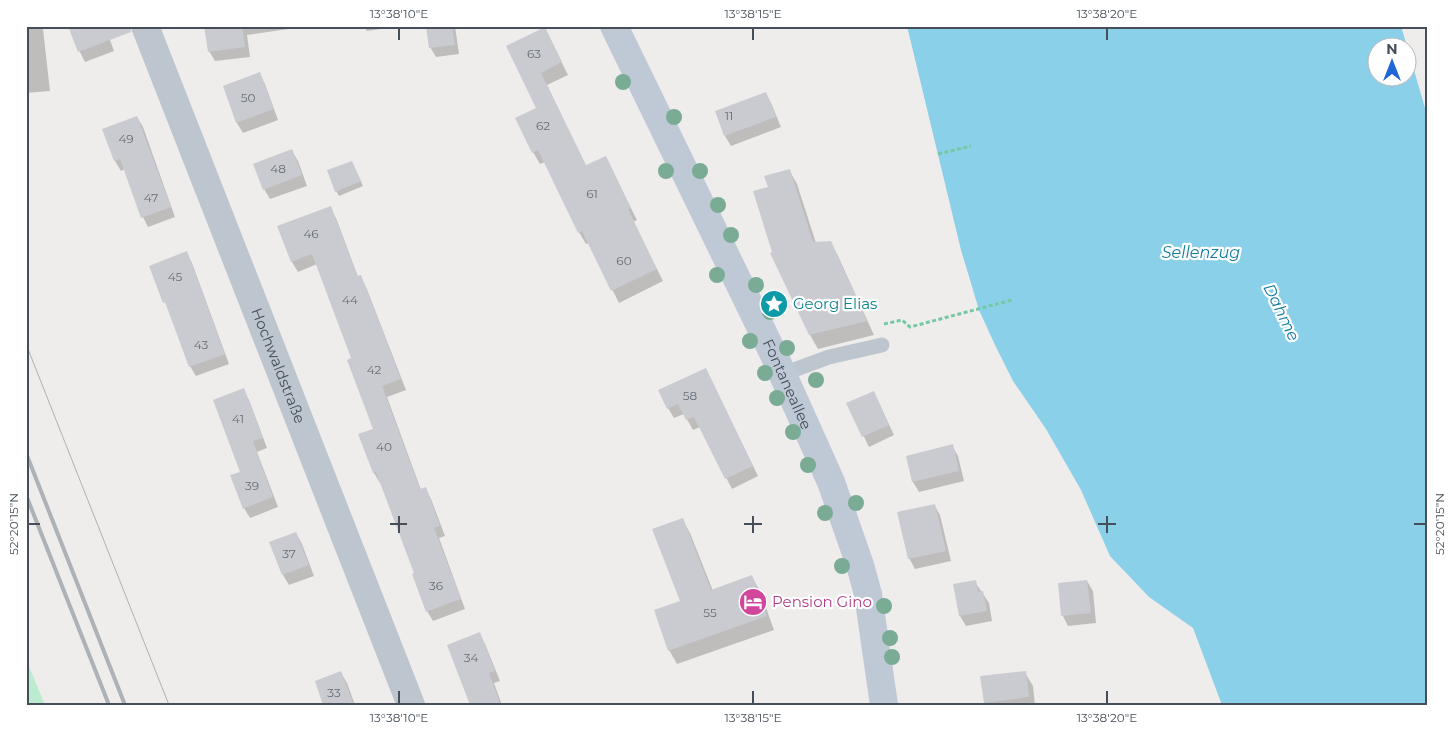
<svg xmlns="http://www.w3.org/2000/svg" width="1454" height="731" viewBox="0 0 1454 731" font-family="Montserrat,sans-serif">
<rect width="100%" height="100%" fill="#efecec"/>
<!-- green -->
<path fill="#bbecd0" d="M26,659l19,46h-19z"/>
<!-- water -->
<path fill="#89d0e8" fill-rule="evenodd" d="M907,26h494l27,92v587h-206l-29,-77 -44,-31 -39,-41 -29,-66 -35,-61 -33,-48 -18,-36 -16,-35 -18,-60zM1376,48h30v30h-30z"/>
<!-- shadow -->
<path fill="#0003" d="M26,26h16l1,3 7,62 -24,2z
M70,26h35l9,25 -29,11 -5,-10z
M205,26h104l-62,9 3,22 -35,4 -6,-10z
M364,26h38l-35,5z
M428,26h27l4,28 -23,3 -6,-10z
M551,41l17,34 -21,10 39,81 19,-9 32,63 -4,2 30,59 -44,22 -30,-60 -3,1 -7,-12 -34,-70 -5,2 -7,-12 5,-43 -31,-62z
M259,74l6,10 13,36 -35,13 -6,-10 -13,-37z
M766,93l5,10 10,24 -50,19 -6,-10z
M137,117l6,10 32,90 -27,10 -5,-10 -18,-48 -4,2 -6,-10 -12,-31z
M292,151l6,10 9,25 -37,13 -6,-10z
M354,167l9,19 -24,10 -3,-5z
M789,170l8,14 19,59 14,-1 8,14 36,79 -56,14 -8,-14 -38,-81 2,-1 -5,-65z
M330,208l6,10 22,59h2l6,10 40,103 -19,7 34,93 4,-2 6,11 14,37 -6,2 26,71 -32,12 -6,-10 -11,-37 -35,-92 -1,1 -6,-10 -14,-38 15,-5 -22,-71 -36,-95 -19,8 -6,-10 -13,-35z
M186,253l6,10 37,101 -33,12 -6,-10 -20,-54 -5,-10z
M711,380l47,96 -26,13 -32,-62 -7,3 -9,-16 -10,4 -6,-10z
M243,390l6,10 18,48 -10,4 21,55 -28,11 -6,-10 -2,-36z
M879,403l15,32 -25,12 -21,-43z
M952,446l6,10 6,25 -45,11 -6,-10 -6,-25z
M934,505l6,10 11,46 -36,8 -6,-11z
M682,519l8,14 23,58 39,-14 8,14 14,39 -97,34 -8,-14 12,-48z
M296,533l6,11 12,32 -25,9 -6,-10z
M1087,581l6,10 3,32 -28,3 -5,-10z
M975,582l14,21 3,18 -26,5 -6,-10 -6,-31z
M479,634l6,10 15,37 -6,2 8,22h-31z
M341,673l6,10 8,22h-30z
M1025,673l8,13 2,19h-50l-3,-28z"/>
<!-- building -->
<path fill="#c9cbd1" d="M68,26h62l1,6 -53,20z
M204,26h38l3,21 -37,5z
M426,26h26l3,19 -26,3z
M545,27l17,35 -21,11 45,92 20,-9 25,52 -3,1 29,60 -46,22 -29,-60 -4,2 -40,-83 -6,3 -17,-35 21,-10 -30,-62z
M260,72l14,37 -38,14 -13,-37z
M766,92l10,25 -52,19 -9,-25z
M137,116l34,91 -30,11 -21,-59 -6,2 -12,-32z
M292,149l10,26 -39,15 -10,-26z
M352,161l9,20 -26,11 -8,-22z
M790,169l23,73 18,-1 36,80 -58,14 -39,-82 2,-1 -19,-61 15,-4 -4,-11z
M331,206l26,70 4,-1 40,104 -19,7 38,103 6,-2 14,39 -6,2 27,71 -35,13 -14,-38 2,-1 -38,-101 -3,1 -15,-39 15,-5 -26,-69 4,-2 -39,-104 -21,8 -14,-36z
M187,251l38,103 -36,13 -24,-65 -2,1 -14,-37z
M706,368l47,98 -28,13 -31,-62 -8,3 -8,-16 -11,5 -9,-19z
M244,388l19,50 -10,3 20,56 -30,12 -13,-34 10,-3 -27,-72z
M874,391l15,34 -27,12 -16,-34z
M953,444l6,27 -47,11 -6,-26z
M935,504l11,47 -38,8 -11,-47z
M683,518l28,72 41,-15 15,41 -99,35 -14,-41 26,-9 -28,-72z
M296,532l13,33 -27,10 -13,-33z
M976,580l2,12 5,-1 4,20 -28,5 -6,-32z
M1087,580l4,33 -30,3 -3,-33z
M480,632l15,39 -6,2 12,32h-31l-23,-60z
M341,671l13,34h-31l-8,-24z
M1026,671l3,26 -45,6 -4,-27z"/>
<g fill="none" stroke-linecap="round" stroke-linejoin="round">
<!-- path -->
<path stroke="#74c9a3" stroke-width="3" stroke-dasharray="4 2.5" stroke-linecap="butt" d="M938,154l33,-8
M884,324l18,-4 8,7 102,-27"/>
<!-- lane -->
<path stroke="#bdc6ce" stroke-width="15" d="M783,374l46,-17 53,-12"/>
<!-- street -->
<path stroke="#bdc6ce" stroke-width="28" id="s1" d="M145,26l266,679"/>
<!-- secondary -->
<path stroke="#bfc8d5" stroke-width="28" id="s2" d="M614,26l160,329 57,127 29,83 8,29 16,111"/>
<!-- tram -->
<path stroke="#aeb1b6" stroke-width="1" d="M26,344l143,361"/>
<!-- rail -->
<path stroke="#aeb1b6" stroke-width="4" d="M26,453l99,252
M26,495l83,210"/>
</g>
<!-- trees -->
<g fill="#7aab94">
<circle cx="623" cy="82" r="8"/>
<circle cx="674" cy="117" r="8"/>
<circle cx="666" cy="171" r="8"/>
<circle cx="700" cy="171" r="8"/>
<circle cx="718" cy="205" r="8"/>
<circle cx="731" cy="235" r="8"/>
<circle cx="717" cy="275" r="8"/>
<circle cx="756" cy="285" r="8"/>
<circle cx="770" cy="312" r="8"/>
<circle cx="750" cy="341" r="8"/>
<circle cx="787" cy="348" r="8"/>
<circle cx="765" cy="373" r="8"/>
<circle cx="816" cy="380" r="8"/>
<circle cx="777" cy="398" r="8"/>
<circle cx="793" cy="432" r="8"/>
<circle cx="808" cy="465" r="8"/>
<circle cx="856" cy="503" r="8"/>
<circle cx="825" cy="513" r="8"/>
<circle cx="842" cy="566" r="8"/>
<circle cx="884" cy="606" r="8"/>
<circle cx="890" cy="638" r="8"/>
<circle cx="892" cy="657" r="8"/>
</g>
<!-- ticks -->
<path fill="none" stroke="#454e59" stroke-width="2" d="M399,28v12M753,28v12M1107,28v12M399,516v17M753,516v17M1107,516v17M28,524h12M390,524h17M744,524h18M1098,524h18M1414,524h12M399,691v13M753,691v13M1107,691v13"/>
<!-- icons -->
<defs>
<symbol id="sight-disc" viewBox="-11 -11 22 22"><circle r="9.5" fill="#0f9aa8" stroke="#fff"/><path d="M0-6L1.8-2.2L6-1.7L2.9 1.2L3.7 5.4L0 3.3L-3.7 5.4L-2.9 1.2L-6-1.7L-1.8-2.2Z" fill="#fff"/></symbol>
<symbol id="hotel-disc" viewBox="-11 -11 22 22"><circle r="9.5" fill="#d1479c" stroke="#fff"/><path d="M-6-4.5h1.5V1H6V5H4.5V3h-9V5H-6ZM-4 0a1.8 1.8 0 1 1 3.6 0ZM.5 0V-2.5h3Q6-2.5 6 0Z" fill="#fff"/></symbol>
</defs>
<g fill-rule="evenodd">
<use href="#sight-disc" x="758" y="288" width="32" height="32"/>
<use href="#hotel-disc" x="737" y="586" width="32" height="32"/>
</g>
<g text-anchor="middle" stroke-width="4.5" stroke-linejoin="round" paint-order="stroke">
<!-- number labels -->
<g font-size="12" fill="#666d77">
<text x="534" y="58">63</text>
<text x="248" y="102">50</text>
<text x="729" y="120">11</text>
<text x="543" y="130">62</text>
<text x="126" y="143">49</text>
<text x="278" y="173">48</text>
<text x="592" y="198">61</text>
<text x="151" y="202">47</text>
<text x="311" y="238">46</text>
<text x="624" y="265">60</text>
<text x="175" y="281">45</text>
<text x="350" y="304">44</text>
<text x="201" y="349">43</text>
<text x="374" y="374">42</text>
<text x="690" y="400">58</text>
<text x="238" y="423">41</text>
<text x="384" y="451">40</text>
<text x="252" y="490">39</text>
<text x="289" y="558">37</text>
<text x="436" y="590">36</text>
<text x="710" y="617">55</text>
<text x="471" y="662">34</text>
<text x="334" y="697">33</text>
</g>
<!-- culture labels -->
<g font-size="15" fill="#0d838f" stroke="#fff" text-anchor="start">
<text x="793" y="309">Georg Elias</text>
</g>
<!-- street labels -->
<g font-size="15" fill="#454e59" stroke="#fff">
<text dy="5" stroke="none"><textPath href="#s1" startOffset="365">Hochwaldstraße</textPath></text>
<text dy="5" stroke="none"><textPath href="#s2" startOffset="398">Fontaneallee</textPath></text>
</g>
<!-- hotel labels -->
<g font-size="15" fill="#b23c85" stroke="#fff" text-anchor="start">
<text x="772" y="607">Pension Gino</text>
</g>
<!-- water labels -->
<g font-size="16" font-style="italic" fill="#117ba0" stroke="#fff">
<text x="1201" y="258">Sellenzug</text>
<text transform="translate(1282 312) rotate(64)" y="6">Dahme</text>
</g>
</g>
<!-- border -->
<rect width="1454" height="731" fill="none" stroke="#ffffff" stroke-width="55"/>
<!-- north arrow -->
<g transform="translate(1392 62)"><circle r="24" fill="#ffffff" stroke="#b5b8bd"/>
<path d="M0-4L9 19L0 12L-9 19Z" fill="#1f66d6"/>
<text y="-8" font-size="14" font-weight="bold" text-anchor="middle" fill="#454e59">N</text>
</g>
<rect x="28" y="28" width="1398" height="676" fill="none" stroke="#454e59" stroke-width="2"/>
<g font-size="12" text-anchor="middle" fill="#454e59">
<text x="399" y="18">13°38'10"E</text>
<text x="753" y="18">13°38'15"E</text>
<text x="1107" y="18">13°38'20"E</text>
<text transform="translate(14 524) rotate(-90)" y="4">52°20'15"N</text>
<text transform="translate(1440 524) rotate(-90)" y="4">52°20'15"N</text>
<text x="399" y="722">13°38'10"E</text>
<text x="753" y="722">13°38'15"E</text>
<text x="1107" y="722">13°38'20"E</text>
</g>
</svg>
